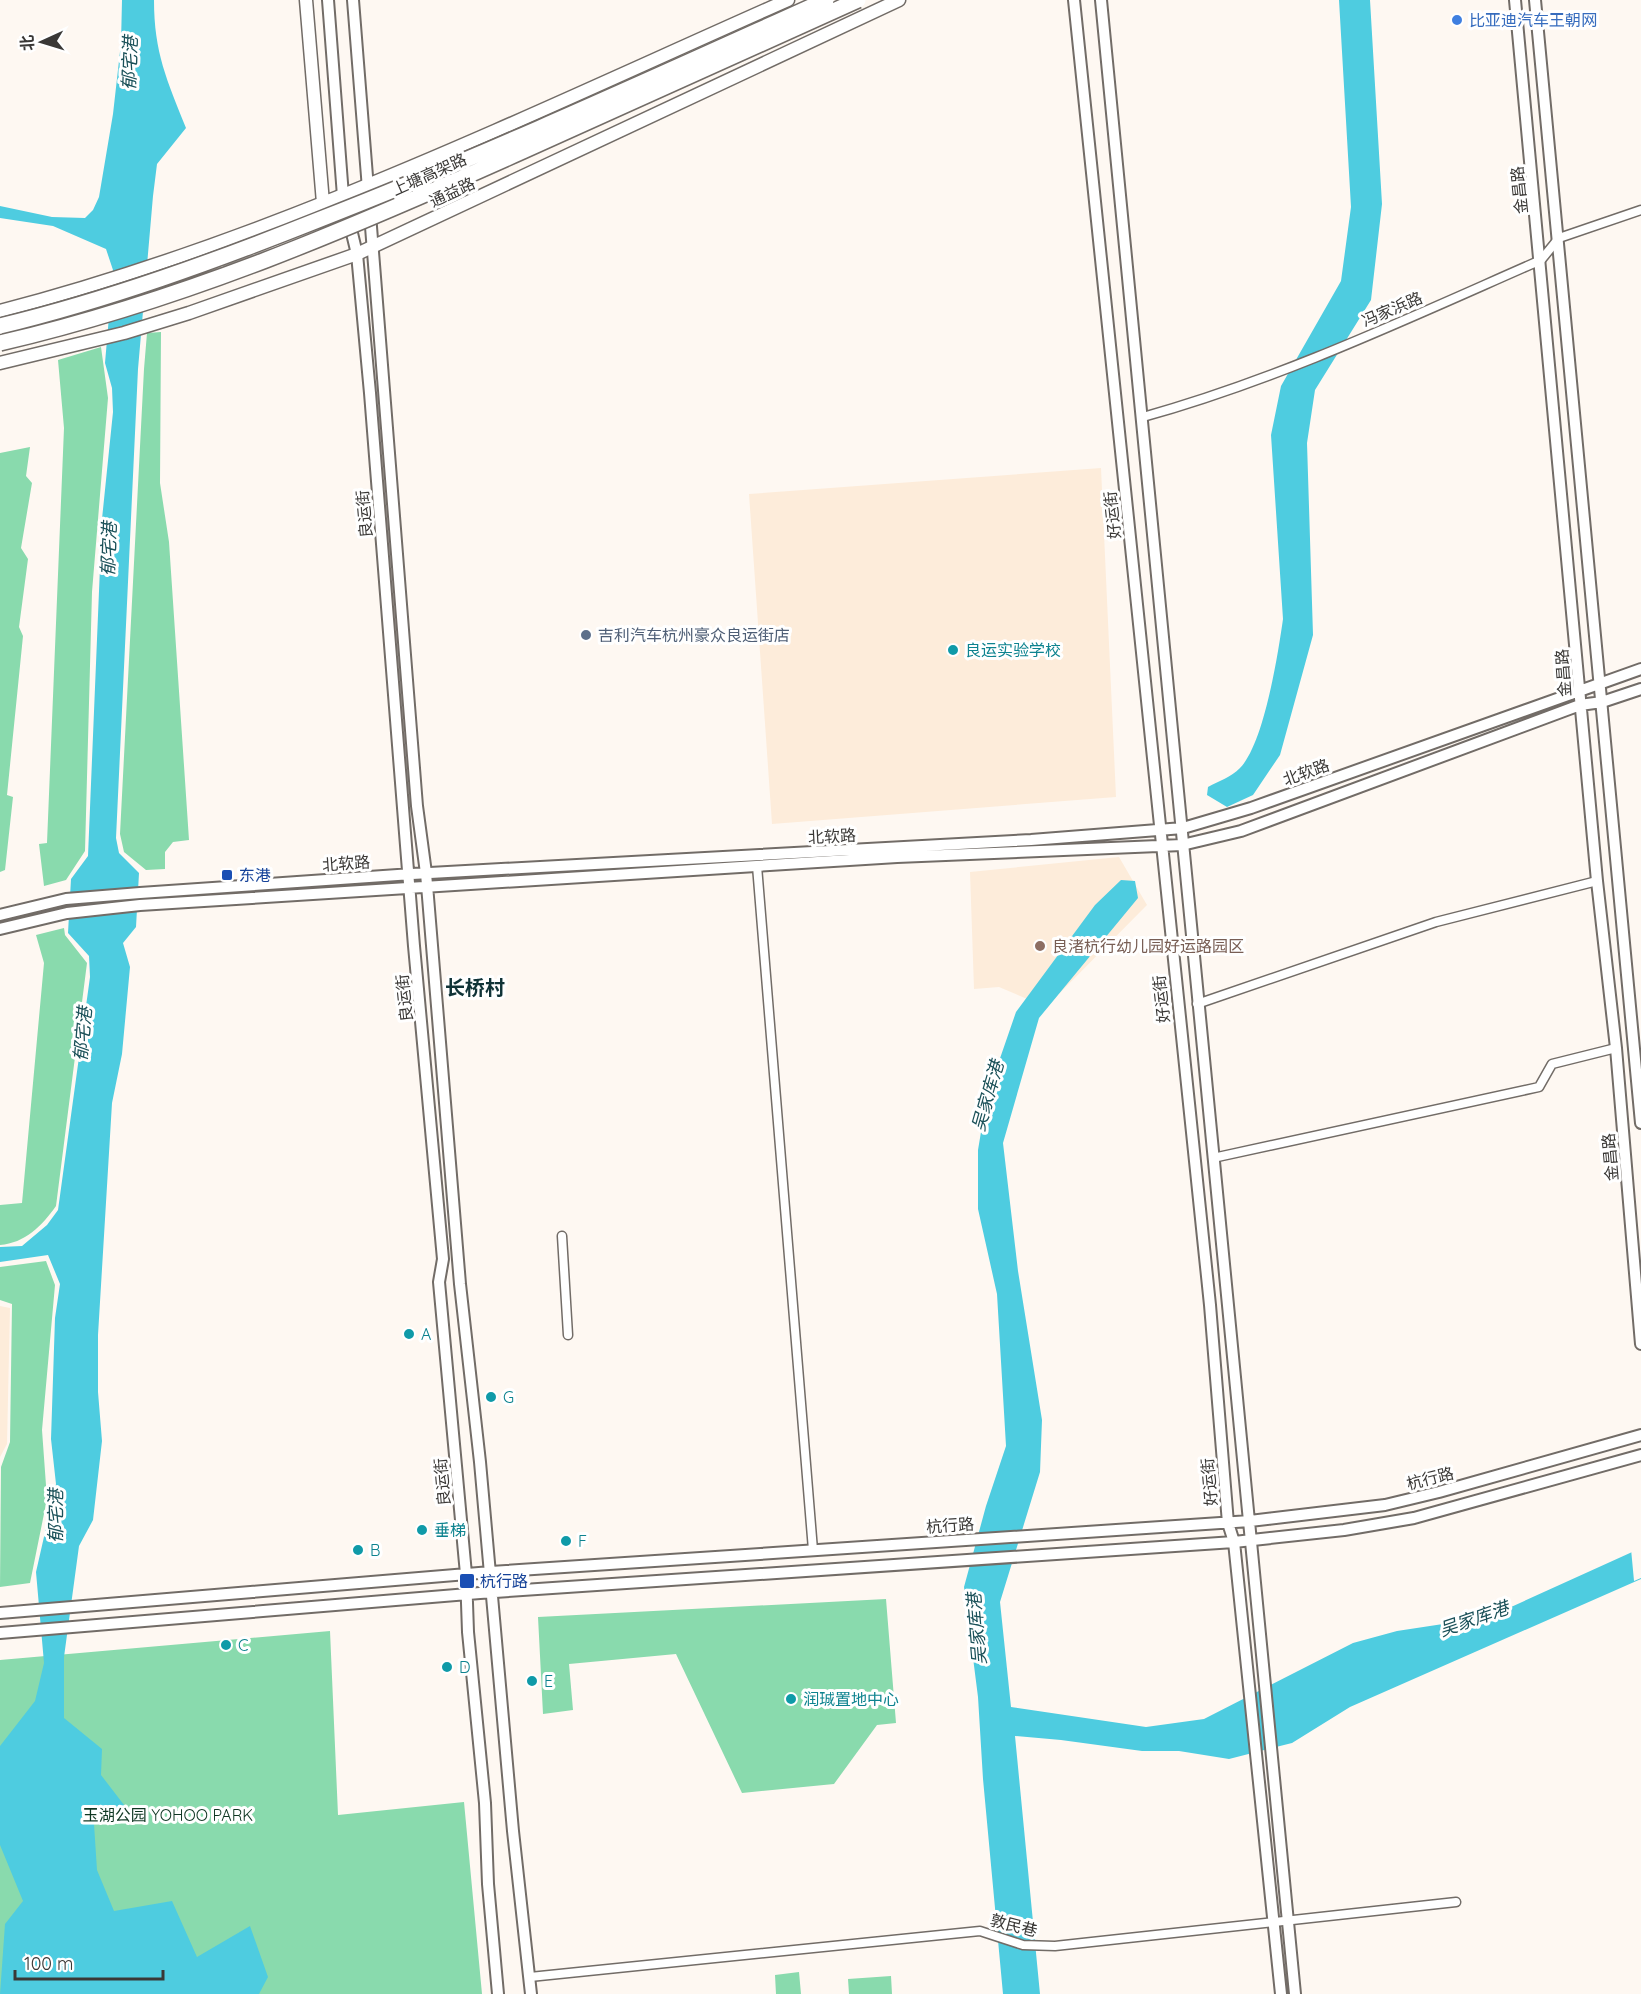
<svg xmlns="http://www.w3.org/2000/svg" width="1641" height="1994" viewBox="0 0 1641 1994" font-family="Quicksand,'Noto Sans SC',sans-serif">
<rect width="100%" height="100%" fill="#fef8f2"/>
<!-- education -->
<path fill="#fdecda" d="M1101,468l15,329 -344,27 -23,-330z
M1119,857l28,48 -101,102 -47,-20 -25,2 -4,-117z
M0,1306l10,2 -3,136 -7,13z"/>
<!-- green -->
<path fill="#89daad" d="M161,332l-1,151 9,59 20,298 -16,2 -8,10v17l-19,1 -22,-18 -4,-18 24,-465 3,-36z
M101,347l7,51 -16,194 -7,259 -19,29 -22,6 -5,-42 8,-1 17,-415 -6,-68z
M30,447l-4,29 6,7 -11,65 7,11 -9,68 4,9 -16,159 6,2 -8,73 -5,2v-419z
M64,928l1,7 22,28 -31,243c-14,20 -31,37 -56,39v-40l22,-2 22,-240 -8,-28z
M46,1261l9,24 -13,145 5,69 -17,84 -30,4 1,-120 9,-25 2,-138 -12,-4v-33z
M886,1599l10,124 -19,2 -43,59 -92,9 -66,-139 -107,10 4,46 -30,4 -5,-97z
M330,1631l8,184 126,-13 18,192h-482v-334z
M799,1972l2,22h-25l-1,-19z
M891,1976l1,18h-43l-1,-15z"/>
<!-- water -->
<path fill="#4ecce0" d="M122,0h32c0,53 13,80 32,128l-29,36 -4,32 -15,173 -22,469 3,15 20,20 -3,54 -13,16 7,24 -8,87 -10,49 -14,232v57l4,49 -9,79 -14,26 -15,111v61l38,31 -1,26 30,39 -37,10 3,46 17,41 58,-10 25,56 53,-31 18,51 -9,17h-259l5,-70 18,-23 -23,-56v-99l35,-45 9,-38 -8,-91 20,-88 -5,-45 4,-121 5,-34 -12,-29 -48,7v-15l22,-1 25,-21 11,-15 32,-233 -1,-21 -21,-23 3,-54 17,-23 14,-337 11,-107 -1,-24 -7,-25 8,-93 -7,-21 -53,-23 -53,-8v-12l52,11 33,1 8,-8 6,-13 14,-83 8,-71z
M1339,0h31l12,204 -11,96 -56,90 -8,53 6,192 -33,120 -27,40 -26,12 -20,-12 1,-8c11,-6 23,-10 32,-19 24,-24 38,-114 43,-149l-12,-184 10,-49 60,-105 10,-74z
M1121,880l14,1 3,17 -99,120 -36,125 15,128 24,149 -2,52 -40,130 11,105 135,20 58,-8 149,-76 44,-12 92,-14 152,-69v31l-291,128 -58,36 -63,16 -50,-8h-37l-81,-11 -46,-4 25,258h-37l-20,-215 -5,-82 -14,-110 22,-81 20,-60 -9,-152 -19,-85v-59l9,-54 29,-84 79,-107z"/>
<!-- pier -->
<path fill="#fef8f2" d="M1641,1545v33l-7,3 -3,-32z"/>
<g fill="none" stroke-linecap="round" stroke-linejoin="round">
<defs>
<path id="street" d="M1143,417c137,-38 268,-100 398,-157l18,-22 82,-28
M757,866l56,684
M1197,1004l239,-82 161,-41
M1213,1158l326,-71 13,-23 64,-16
M562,1236l6,99
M530,1977l450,-46 43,14 32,1 401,-44"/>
<path id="secondary" d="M328,0l15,196 14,58 13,139 44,553 29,313 -4,23 27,292 2,58 17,171 3,81 10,110
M353,0l64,806 9,67 34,411 20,178 33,369 18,163
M1074,0l136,1305 18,218 6,19 47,452
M1101,0l194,1994
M1515,0l82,881 19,167 25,296
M1535,0l106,1123
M0,915l66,-16 74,-6 272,-19 619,-34 152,-12 68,-20 390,-139
M0,929l67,-16 73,-8 757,-48 285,-12 59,-14 339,-126 22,-3 39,-13
M0,1613l491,-41 759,-51 135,-16 54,-13 202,-57
M0,1633l480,-40 754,-51 110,-12 70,-12 227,-63"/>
<path id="primary" d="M306,0l17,203
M0,311c274,-71 530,-197 788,-311
M0,363l124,-30 65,-20 168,-59 542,-254"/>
</defs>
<!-- street casing -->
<use href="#street" stroke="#726c67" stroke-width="11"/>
<!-- secondary casing -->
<use href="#secondary" stroke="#726c67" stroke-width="14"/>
<!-- primary casing -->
<use href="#primary" stroke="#726c67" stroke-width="15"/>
<!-- street -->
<use href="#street" stroke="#fff" stroke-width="8"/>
<!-- secondary -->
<use href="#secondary" stroke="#fff" stroke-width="10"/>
<!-- primary -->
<use href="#primary" stroke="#fff" stroke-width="12"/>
<defs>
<path id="highway-bridge" d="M0,326c108,-26 215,-65 318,-106 172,-67 339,-144 508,-220
M0,343c185,-43 351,-115 523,-192 112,-51 224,-101 335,-151"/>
</defs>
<!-- highway-bridge casing -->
<use href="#highway-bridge" stroke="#726c67" stroke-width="18" stroke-linecap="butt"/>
<!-- highway-bridge -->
<use href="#highway-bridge" stroke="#fff" stroke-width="15"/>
</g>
<!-- markers -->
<circle fill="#3f7fe0" stroke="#fff" stroke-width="2" cx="1457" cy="20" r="6"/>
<circle fill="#5c6f8a" stroke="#fff" stroke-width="2" cx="586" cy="635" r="6"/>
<g fill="#0f9aa8" stroke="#fff" stroke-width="2">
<circle cx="953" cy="650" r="6"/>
<circle cx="409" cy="1334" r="6"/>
<circle cx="491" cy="1397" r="6"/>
<circle cx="422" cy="1530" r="6"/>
<circle cx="566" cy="1541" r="6"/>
<circle cx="358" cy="1550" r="6"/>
<circle cx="226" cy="1645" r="6"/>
<circle cx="447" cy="1667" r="6"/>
<circle cx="532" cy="1681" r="6"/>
<circle cx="791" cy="1699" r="6"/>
</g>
<g fill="#1a4fb4" stroke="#fff" stroke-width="2">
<rect x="221" y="869" width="12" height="12" rx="3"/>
<rect x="459" y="1573" width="16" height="16" rx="3"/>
</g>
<circle fill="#8d6e63" stroke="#fff" stroke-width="2" cx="1040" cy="946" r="6"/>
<g text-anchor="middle" stroke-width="6" stroke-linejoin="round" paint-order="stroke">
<!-- shop labels -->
<g font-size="16" fill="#366cbe" stroke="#fff" text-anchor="start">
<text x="1469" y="26">比亚迪汽车王朝网</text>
</g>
<!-- street labels -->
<g font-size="16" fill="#3a3836" stroke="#fff">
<text transform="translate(429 174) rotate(-24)" y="6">上塘高架路</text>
<text transform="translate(1519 190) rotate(-96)" y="6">金昌路</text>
<text transform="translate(452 192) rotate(-25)" y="6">通益路</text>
<text transform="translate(1392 309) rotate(-23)" y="6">冯家浜路</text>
<text transform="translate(364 514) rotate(-95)" y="6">良运街</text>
<text transform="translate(1112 515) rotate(-96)" y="6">好运街</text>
<text transform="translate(1563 673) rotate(-94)" y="6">金昌路</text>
<text transform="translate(1306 772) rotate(-20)" y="6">北软路</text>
<text transform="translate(832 836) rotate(-3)" y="6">北软路</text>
<text transform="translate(346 863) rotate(-4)" y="6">北软路</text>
<text transform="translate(404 998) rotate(-96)" y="6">良运街</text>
<text transform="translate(1161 999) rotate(-96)" y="6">好运街</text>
<text transform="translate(1610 1157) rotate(-95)" y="6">金昌路</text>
<text transform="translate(1430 1478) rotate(-14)" y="6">杭行路</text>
<text transform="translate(442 1482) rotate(-95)" y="6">良运街</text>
<text transform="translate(1209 1482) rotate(-95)" y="6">好运街</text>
<text transform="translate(950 1525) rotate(-4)" y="6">杭行路</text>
<text transform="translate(1014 1925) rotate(14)" y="6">敦民巷</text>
</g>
<!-- service labels -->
<g font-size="16" fill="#4e5e75" stroke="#fff" text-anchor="start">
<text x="598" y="641">吉利汽车杭州豪众良运街店</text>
</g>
<!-- culture labels -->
<g font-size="16" fill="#0d838f" stroke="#fff" text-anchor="start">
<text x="965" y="656">良运实验学校</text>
<text x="421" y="1340">A</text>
<text x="503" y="1403">G</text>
<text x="434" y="1536">垂梯</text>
<text x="578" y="1547">F</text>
<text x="370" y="1556">B</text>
<text x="238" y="1651">C</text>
<text x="459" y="1673">D</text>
<text x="544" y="1687">E</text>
<text x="803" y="1705">润珹置地中心</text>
</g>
<!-- transit labels -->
<g font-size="16" fill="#164399" stroke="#fff" text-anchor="start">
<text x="239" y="881">东港</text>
<text x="480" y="1587">杭行路</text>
</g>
<!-- education labels -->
<g font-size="16" fill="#785e54" stroke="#fff" text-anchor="start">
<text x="1052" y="952">良渚杭行幼儿园好运路园区</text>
</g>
<!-- park labels -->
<g font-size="16" fill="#0e3622" stroke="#fff">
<text x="168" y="1821">玉湖公园 YOHOO PARK</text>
</g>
<!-- water labels -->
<g font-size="18" font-style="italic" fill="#1a5058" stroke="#fff">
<text transform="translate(130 63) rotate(-88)" y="6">郁宅港</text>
<text transform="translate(109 549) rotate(-88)" y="6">郁宅港</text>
<text transform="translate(83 1034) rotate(-85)" y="6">郁宅港</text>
<text transform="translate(988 1096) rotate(-74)" y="6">吴家库港</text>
<text transform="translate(56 1516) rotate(-90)" y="6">郁宅港</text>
<text transform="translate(1474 1619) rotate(-19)" y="6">吴家库港</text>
<text transform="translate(977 1629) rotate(-95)" y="6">吴家库港</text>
</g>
<!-- quarter labels -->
<g font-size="20" font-weight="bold" fill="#103337" stroke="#fff">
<text x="475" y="995">长桥村</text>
</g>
</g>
<!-- north arrow -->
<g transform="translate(42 42) rotate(266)" stroke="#ffffff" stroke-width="4.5" paint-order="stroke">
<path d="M0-4.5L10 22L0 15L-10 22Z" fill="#3a3836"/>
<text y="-9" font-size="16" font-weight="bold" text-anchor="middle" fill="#3a3836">北</text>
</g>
<!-- scale -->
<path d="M15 1970v9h148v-9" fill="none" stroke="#3a3836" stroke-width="3"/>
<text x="24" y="1970" font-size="18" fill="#3a3836" stroke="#ffffff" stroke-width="4.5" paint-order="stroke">100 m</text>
</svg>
